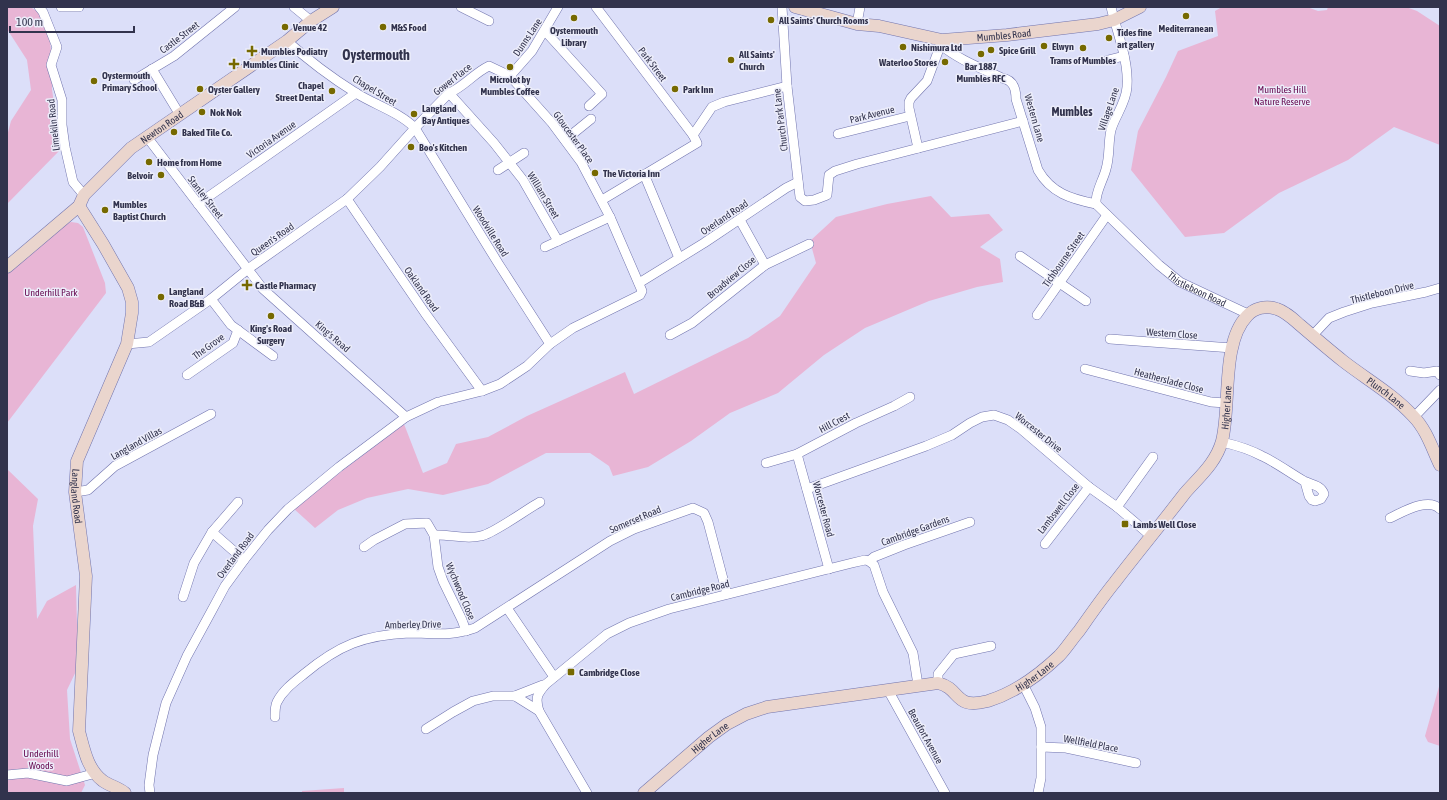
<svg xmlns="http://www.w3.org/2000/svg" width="1447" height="800" viewBox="0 0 1447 800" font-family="'Asap Condensed',sans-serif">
<rect width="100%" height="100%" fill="#dcdff9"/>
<!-- green -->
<path fill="#e8b5d5" d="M7,7h23l9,5 11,29 1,10 -2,15 3,14v9l8,61 -53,54v-68l4,-15 20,-31 -4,-30 -20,-31z
M1222,7h85l11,4 9,-1 1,-3h78l11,4 23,15v119l-46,-18 -46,33 -69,33 -55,40 -39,4 -54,-67 7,-39 28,-54 12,-26 40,-15 -3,-25z
M931,196l20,21 38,-3 14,16 -23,17 20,12 3,23 -26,5 -48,14 -64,27 -41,27 -46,38 -48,20 -39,28 -43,26 -35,9 -4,-10 -19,-13h-44l-58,31 -45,11 -35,-6 -41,9 -29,12 -23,18 -22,-20 111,-84 19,49 24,-10 9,-19 32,-7 39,-21 98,-44 9,22 114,-56 32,-22 36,-53 -6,-22 26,-24 51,-13z
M71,222l7,1 5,4 22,56 1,10 -99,130v-151l54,-45z
M7,469l31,30 -5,27 4,93 10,-18 29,-16 2,82 -11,23 3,49 15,46 -4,8h-74z
M1440,683v63l-12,-4 -3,-6z
M344,788v5h-42v-2z"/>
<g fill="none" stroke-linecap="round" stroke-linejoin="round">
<defs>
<g id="street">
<path d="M39,7l4,5 14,35 -6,18 11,35v25l3,22 8,35 11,13"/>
<path d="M61,7h18"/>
<path d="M294,7l17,14"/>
<path d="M461,7l28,14"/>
<path d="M596,7l97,128 4,8 -95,57"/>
<path d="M782,7l5,79 13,111 5,4 9,-1 13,-5 2,-20 6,-4 22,-7 166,-43"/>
<path d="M857,24l3,-17"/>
<path d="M545,31l57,63 -13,12"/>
<path d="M287,41c21,19 45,37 69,52 19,12 43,19 59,35l83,135 52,81"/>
<path d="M941,45c18,15 40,23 61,33 11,2 14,10 14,21l22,71c13,23 33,29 58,34"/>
<path d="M1108,60l16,-4"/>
<path d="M152,69l28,46"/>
<path d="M510,76l22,-25 26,-44"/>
<path d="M134,80l40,-24 61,-49"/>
<path d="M449,93l45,50 29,37 35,61"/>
<path d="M838,134l72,-18"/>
<path d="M693,135l19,-28 12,-5 63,-16"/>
<path d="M147,137l116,152 143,128"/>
<path d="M565,140l26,-21"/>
<path d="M918,148l-9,-40v-6l2,-4 16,-17 15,-40"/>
<path d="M498,170l26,-17"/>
<path d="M644,174l35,84"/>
<path d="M347,199l78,114 57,78"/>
<path d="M198,204l158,-111"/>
<path d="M1096,204c-1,-12 7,-23 10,-35 4,-13 2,-26 5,-39 4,-14 15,-27 16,-43 2,-27 -10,-54 -16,-80"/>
<path id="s1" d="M1096,204l63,61 21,17 68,32"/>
<path d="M740,220l25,45"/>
<path d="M545,247l65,-30"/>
<path d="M1020,256l66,45"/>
<path d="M639,283l65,-40 82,-55 12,-6"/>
<path d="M211,299l20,26 42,31"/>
<path d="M1037,315l70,-100"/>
<path d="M670,335l22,-12 73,-58 44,-21"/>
<path d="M1313,335l16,-17 15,-6 28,-9 54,-11 14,-4"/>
<path d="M1110,339l122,9"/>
<path d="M127,344l22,-2 62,-43 37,-30 99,-70 33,-32 35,-39 34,-35c15,-6 25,-20 40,-27l21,10 42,47 29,39 29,55 32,74 -2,4 -67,33 -23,16 -23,22 -27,18 -18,7 -40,10"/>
<path d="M1085,369l126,33 15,1"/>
<path d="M1410,371l14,2 13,-2 3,4"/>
<path d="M187,375l46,-32 5,-13"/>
<path d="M1414,417l26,-27"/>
<path d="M1222,442c13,3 27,7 40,14 15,7 28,17 42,25 8,4 17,4 20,13l-3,5 -6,2 -3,-1 -3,-4 -4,-14"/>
<path d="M797,454l32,115"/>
<path d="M766,463l31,-9 59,-31 38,-17 16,-9"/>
<path d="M807,489l119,-43 26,-11 18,-12 12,-6 12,-2 14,5 13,9 68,58 28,20 34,29"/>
<path d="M75,492l13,-2 27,-24 96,-52"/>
<path d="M1117,507l36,-50"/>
<path d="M1390,518c13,-6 38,-21 50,-9"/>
<path d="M212,532l32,28"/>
<path d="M434,535c16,-1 31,5 47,1 12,-2 46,-27 59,-34"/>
<path d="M1045,544l44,-57"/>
<path d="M364,547l10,-7 31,-16 22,-1 7,12 4,32 5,14 19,39 4,11"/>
<path d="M869,561l5,-4 30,-12 66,-23"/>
<path d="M183,597l11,-34 18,-31 26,-30"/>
<path d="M507,608l47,69"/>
<path d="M938,683v-9l16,-20 37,-8"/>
<path d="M1023,684l12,24 6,19v51l-3,15"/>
<path d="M888,690l57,103"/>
<path d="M515,696l28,-11"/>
<path d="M275,717c0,-5 0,-11 2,-15 6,-12 17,-20 27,-28 35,-29 60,-39 105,-41 26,0 40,4 66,-5l135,-87 24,-12 59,-21 11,5 4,9 19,72"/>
<path d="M426,729l27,-17 20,-11 20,-5h22l24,15"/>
<path d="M1041,747l25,1 70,15"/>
<path d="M7,775l21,-2 39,8 29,-8"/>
<path d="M150,793l-1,-8 4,-30 13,-52 21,-47 24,-44 14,-26 19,-26 24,-30 20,-21 51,-42 67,-50 32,-15"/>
<path d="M587,793l-48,-82c-4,-13 -2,-17 7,-27l61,-50 22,-11 40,-14 183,-46 13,-3 4,1 5,4 9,27 30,61 5,32"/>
</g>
<g id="secondary">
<path id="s2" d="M795,7l62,17 22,2 63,14 65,-5 91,-11 16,-4 26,-13"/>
<path id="s3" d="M79,206l24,38 25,44 4,14v11l-5,31 -50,117 -2,31 11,84 -7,155c5,18 8,38 24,50 7,5 15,6 22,12"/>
<path id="s4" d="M7,267l72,-61 5,-11 47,-47 156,-107 24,-20 22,-14"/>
<path id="s5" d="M644,793l65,-56 18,-13 19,-10 21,-7 171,-24c24,6 15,27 50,18 26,-8 51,-26 71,-45 7,-7 13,-17 20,-25 12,-17 23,-33 36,-49 23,-30 47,-59 70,-89 14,-16 31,-30 37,-52 9,-35 -1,-98 25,-125 7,-8 19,-11 30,-7 9,3 15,9 23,16 14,12 28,24 43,36 23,18 50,33 70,55 13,13 19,32 27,49"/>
</g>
</defs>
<!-- street casing -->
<use href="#street" stroke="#7174ae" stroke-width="10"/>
<!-- secondary casing -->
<use href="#secondary" stroke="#7174ae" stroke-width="13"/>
<!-- street -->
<use href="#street" stroke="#fff" stroke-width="9"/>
<!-- secondary -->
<use href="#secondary" stroke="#ead5cd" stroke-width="12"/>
</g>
<!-- markers -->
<g fill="#766900" stroke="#ecedfa" stroke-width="1.5">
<circle cx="1186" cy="16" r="4"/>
<circle cx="574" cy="18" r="4"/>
<circle cx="771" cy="20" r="4"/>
<circle cx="285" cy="27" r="4"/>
<circle cx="383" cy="27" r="4"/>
<circle cx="1109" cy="38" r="4"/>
<circle cx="1044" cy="46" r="4"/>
<circle cx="903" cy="47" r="4"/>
<circle cx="1083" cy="48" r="4"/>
<circle cx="991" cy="50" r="4"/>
<path d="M250 45h4v4h4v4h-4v4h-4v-4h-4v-4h4z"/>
<circle cx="981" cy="54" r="4"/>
<circle cx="731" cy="60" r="4"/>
<circle cx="945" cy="62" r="4"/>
<path d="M232 58h4v4h4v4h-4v4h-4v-4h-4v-4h4z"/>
<circle cx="510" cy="67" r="4"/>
<circle cx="94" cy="81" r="4"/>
<circle cx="200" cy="89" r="4"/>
<circle cx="675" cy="89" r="4"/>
<circle cx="332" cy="91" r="4"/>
<circle cx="202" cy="112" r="4"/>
<circle cx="414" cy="114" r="4"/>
<circle cx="174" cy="132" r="4"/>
<circle cx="411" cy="147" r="4"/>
<circle cx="149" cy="162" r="4"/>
<circle cx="595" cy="173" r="4"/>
<circle cx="161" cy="175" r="4"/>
<circle cx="105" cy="210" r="4"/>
<path d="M245 279h4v4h4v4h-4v4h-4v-4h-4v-4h4z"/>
<circle cx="161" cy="297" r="4"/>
<circle cx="271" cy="316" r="4"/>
<rect x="1121" y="520" width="8" height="8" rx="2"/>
<rect x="567" y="668" width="8" height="8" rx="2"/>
</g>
<g text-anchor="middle" stroke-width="3" stroke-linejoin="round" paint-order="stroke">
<!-- poi labels -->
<g font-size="10" font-weight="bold" fill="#32334d" stroke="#ecedfa" text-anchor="start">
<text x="779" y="24">All Saints' Church Rooms</text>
<text x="293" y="31">Venue 42</text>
<text x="391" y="31">M&amp;S Food</text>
<text x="1186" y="32" text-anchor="middle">Mediterranean</text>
<text x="574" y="34" text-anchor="middle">Oystermouth<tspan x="574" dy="12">Library</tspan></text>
<text x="1117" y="36">Tides fine<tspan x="1117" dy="12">art gallery</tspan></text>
<text x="1052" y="50">Elwyn</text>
<text x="911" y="51">Nishimura Ltd</text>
<text x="999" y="54">Spice Grill</text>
<text x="261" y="55">Mumbles Podiatry</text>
<text x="739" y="58">All Saints'<tspan x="739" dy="12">Church</tspan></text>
<text x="1083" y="64" text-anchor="middle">Trams of Mumbles</text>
<text x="937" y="66" text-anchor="end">Waterloo Stores</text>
<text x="243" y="68">Mumbles Clinic</text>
<text x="981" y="70" text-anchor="middle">Bar 1887<tspan x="981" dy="12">Mumbles RFC</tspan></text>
<text x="102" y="79">Oystermouth<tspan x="102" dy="12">Primary School</tspan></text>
<text x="510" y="83" text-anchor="middle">Microlot by<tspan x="510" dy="12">Mumbles Coffee</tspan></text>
<text x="324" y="89" text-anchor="end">Chapel<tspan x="324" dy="12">Street Dental</tspan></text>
<text x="208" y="93">Oyster Gallery</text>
<text x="683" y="93">Park Inn</text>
<text x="422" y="112">Langland<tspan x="422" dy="12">Bay Antiques</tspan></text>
<text x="210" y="116">Nok Nok</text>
<text x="182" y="136">Baked Tile Co.</text>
<text x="419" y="151">Boo's Kitchen</text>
<text x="157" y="166">Home from Home</text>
<text x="603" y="177">The Victoria Inn</text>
<text x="153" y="179" text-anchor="end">Belvoir</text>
<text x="113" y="208">Mumbles<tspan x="113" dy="12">Baptist Church</tspan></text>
<text x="255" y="289">Castle Pharmacy</text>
<text x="169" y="295">Langland<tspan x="169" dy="12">Road B&amp;B</tspan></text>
<text x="271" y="332" text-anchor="middle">King's Road<tspan x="271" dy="12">Surgery</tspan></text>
<text x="1133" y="528">Lambs Well Close</text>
<text x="579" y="676">Cambridge Close</text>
</g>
<!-- street labels -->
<g font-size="10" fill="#32334d" stroke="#ecedfa">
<text dy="4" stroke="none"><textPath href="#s2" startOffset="213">Mumbles Road</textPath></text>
<text transform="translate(179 37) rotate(-37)" y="4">Castle Street</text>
<text transform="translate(527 37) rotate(-56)" y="4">Dunns Lane</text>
<text transform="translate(653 64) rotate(53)" y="4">Park Street</text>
<text transform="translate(452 79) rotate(-38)" y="4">Gower Place</text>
<text transform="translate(375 90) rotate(31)" y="4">Chapel Street</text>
<text transform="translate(1108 109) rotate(-71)" y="4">Village Lane</text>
<text transform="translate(872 114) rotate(-14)" y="4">Park Avenue</text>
<text transform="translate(1035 118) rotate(74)" y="4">Western Lane</text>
<text transform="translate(780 120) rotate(-97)" y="4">Church Park Lane</text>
<text transform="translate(53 125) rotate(-96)" y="4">Limekiln Road</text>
<text dy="4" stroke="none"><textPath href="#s4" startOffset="210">Newton Road</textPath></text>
<text transform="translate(574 137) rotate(54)" y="4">Gloucester Place</text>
<text transform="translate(271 139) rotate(-35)" y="4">Victoria Avenue</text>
<text transform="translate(544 195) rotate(59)" y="4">William Street</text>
<text transform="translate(206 197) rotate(52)" y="4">Stanley Street</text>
<text transform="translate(724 217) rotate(-34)" y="4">Overland Road</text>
<text transform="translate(491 231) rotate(58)" y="4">Woodville Road</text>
<text transform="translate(272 239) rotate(-35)" y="4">Queen's Road</text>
<text transform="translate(1063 259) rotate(-55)" y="4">Tichbourne Street</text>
<text transform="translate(731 277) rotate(-40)" y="4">Broadview Close</text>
<text dy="4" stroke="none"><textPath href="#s1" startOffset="133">Thistleboon Road</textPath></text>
<text transform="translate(422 289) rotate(55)" y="4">Oakland Road</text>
<text transform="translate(1382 292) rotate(-14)" y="4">Thistleboon Drive</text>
<text transform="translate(1172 333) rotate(4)" y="4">Western Close</text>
<text transform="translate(333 336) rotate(41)" y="4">King's Road</text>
<text transform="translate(208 346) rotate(-36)" y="4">The Grove</text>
<text transform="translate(1169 380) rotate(15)" y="4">Heatherslade Close</text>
<text dy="4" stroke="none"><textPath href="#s5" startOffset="1036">Plunch Lane</textPath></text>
<text dy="4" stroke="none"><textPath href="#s5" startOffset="770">Higher Lane</textPath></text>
<text transform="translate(834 422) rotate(-28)" y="4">Hill Crest</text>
<text transform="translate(1039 432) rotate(39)" y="4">Worcester Drive</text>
<text transform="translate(136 443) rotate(-29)" y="4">Langland Villas</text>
<text dy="4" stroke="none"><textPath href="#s3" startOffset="315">Langland Road</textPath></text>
<text transform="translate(1058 508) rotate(-52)" y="4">Lambswell Close</text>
<text transform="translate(824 509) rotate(75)" y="4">Worcester Road</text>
<text transform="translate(635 519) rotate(-23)" y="4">Somerset Road</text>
<text transform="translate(915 530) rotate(-20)" y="4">Cambridge Gardens</text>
<text transform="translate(235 555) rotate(-53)" y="4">Overland Road</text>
<text transform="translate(700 590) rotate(-14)" y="4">Cambridge Road</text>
<text transform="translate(461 591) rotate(67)" y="4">Wychwood Close</text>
<text transform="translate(413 624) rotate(-1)" y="4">Amberley Drive</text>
<text dy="4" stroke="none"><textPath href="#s5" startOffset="434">Higher Lane</textPath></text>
<text transform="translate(926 736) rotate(61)" y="4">Beaufort Avenue</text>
<text dy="4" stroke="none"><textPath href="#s5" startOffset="86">Higher Lane</textPath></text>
<text transform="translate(1091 743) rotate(11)" y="4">Wellfield Place</text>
</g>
<!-- park labels -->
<g font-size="10" fill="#670b51" stroke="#ecedfa">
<text x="1282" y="93">Mumbles Hill<tspan x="1282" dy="12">Nature Reserve</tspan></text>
<text x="51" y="296">Underhill Park</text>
<text x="41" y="757">Underhill<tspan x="41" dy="12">Woods</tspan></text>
</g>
<!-- quarter labels -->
<g font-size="12" font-weight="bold" fill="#32334d" stroke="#ecedfa">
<text x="1072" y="116">Mumbles</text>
</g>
<!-- district labels -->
<g font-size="14" font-weight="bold" fill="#32334d" stroke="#ecedfa">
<text x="376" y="60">Oystermouth</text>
</g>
</g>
<!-- border -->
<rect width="1447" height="800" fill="none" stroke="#32334d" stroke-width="16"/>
<!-- scale -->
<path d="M10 26v6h124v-6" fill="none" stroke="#32334d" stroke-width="2"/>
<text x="16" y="26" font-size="12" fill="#32334d" stroke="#ecedfa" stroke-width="3" paint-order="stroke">100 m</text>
</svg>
